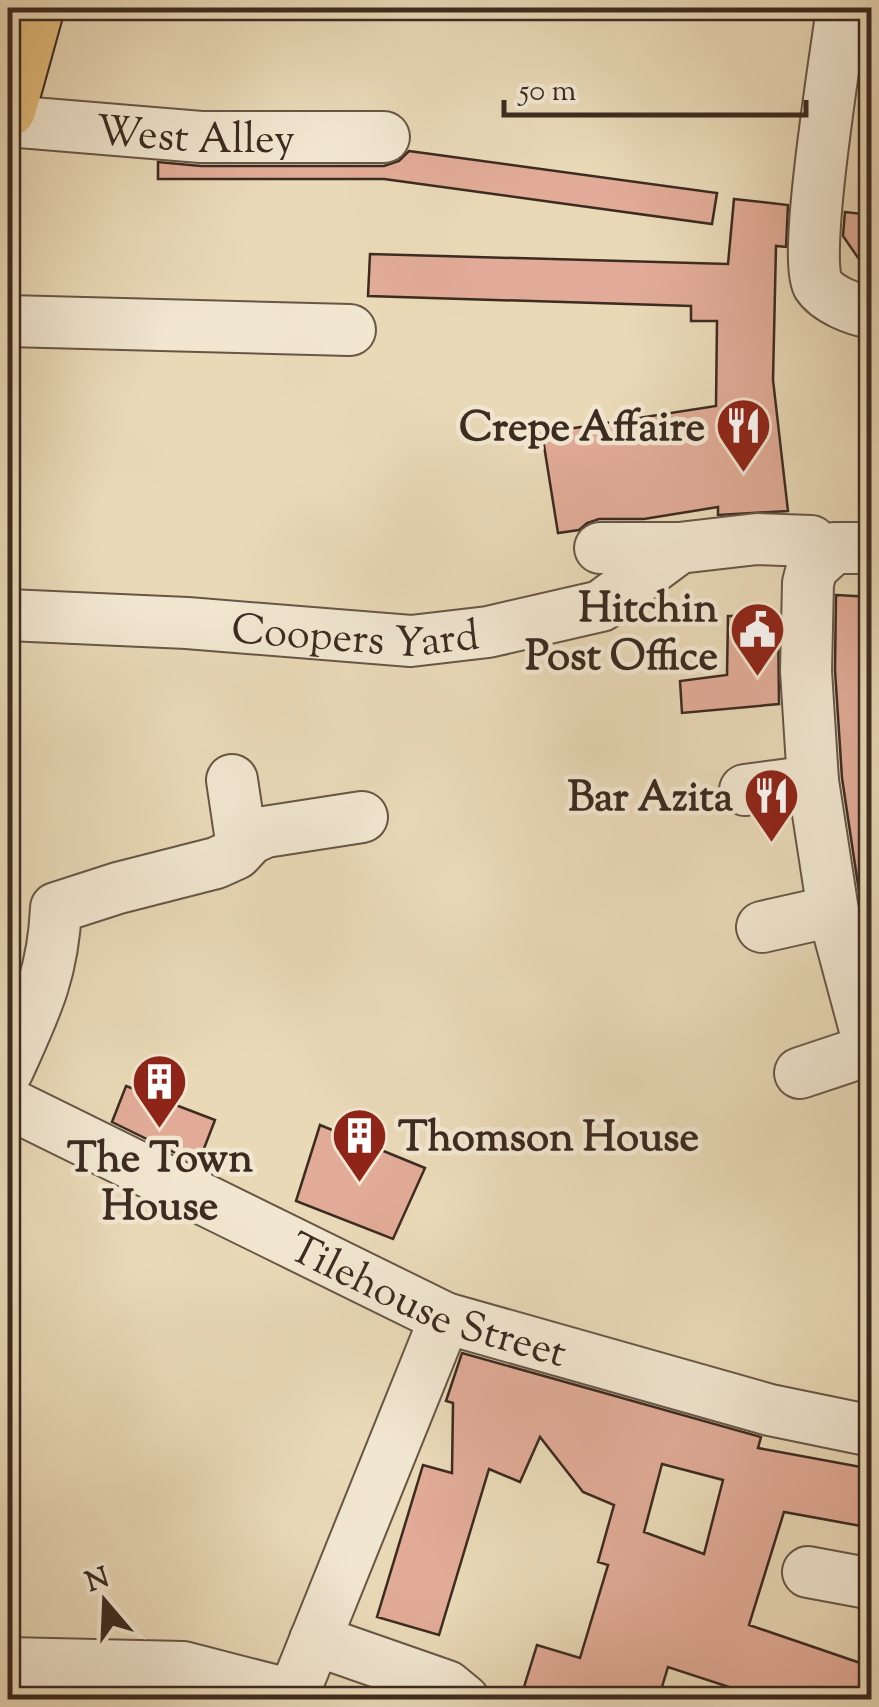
<svg xmlns="http://www.w3.org/2000/svg" width="879" height="1707" viewBox="0 0 879 1707" font-family="'Sorts Mill Goudy',serif">
<rect width="100%" height="100%" fill="#e9d9b7"/>
<filter id="stains"><feTurbulence type="fractalNoise" baseFrequency=".002" numOctaves="4"/><feColorMatrix values="0 0 0 0 .2 0 0 0 0 .09 0 0 0 0 .02 0 0 0 .5 -.17"/></filter>
<radialGradient id="worn" r=".72"><stop offset=".6" stop-color="#630" stop-opacity="0"/><stop offset="1" stop-color="#630" stop-opacity=".3"/></radialGradient>
<!-- building -->
<path fill="#e1ab97" stroke="#3c2b21" stroke-width="2.5" fill-rule="evenodd" d="M409,151l308,42 -5,31 -328,-45h-226v-17l43,4h183l15,-5z
M734,199l54,6 -2,42 -10,-1 -3,134 15,131 -70,4v-8l-74,12h-45l-12,4 -8,7 -21,3 -16,-100 174,-27 1,-85h-26v-15l-323,-10 2,-42 358,10z
M845,212l27,3v63l-29,-42z
M836,595l36,2v332h-4l-7,-24 -19,-127 -7,-108z
M728,616h50l1,88 -97,9 -2,-32 47,-6z
M126,1086l89,34 -17,44 -86,-42z
M320,1125l105,43 -32,71 -97,-38z
M462,1353l299,84 -3,11 114,21v59l-88,-16 -35,113 123,42v33h-103l-101,-33 -10,33h-138l17,-55 43,13 28,-93 -10,-3 16,-57 -31,-13 -43,-55 -20,45 -31,-13 -50,166 -62,-18 46,-152 29,8 1,-70 -7,-2zM662,1464l61,16 -19,74 -60,-22z"/>
<g fill="none" stroke-linecap="round" stroke-linejoin="round">
<defs>
<g id="minor">
<path d="M842,8c-5,41 -40,251 -24,277 10,15 37,25 54,28"/>
<path id="s1" d="M8,121l193,16h183"/>
<path d="M8,321l342,9"/>
<path d="M600,548h79l78,-9 54,2 8,18"/>
<path d="M872,548h-38l-22,20 -4,15 -2,88 7,110 20,130 39,145"/>
<path id="s2" d="M8,615l179,8 224,18 77,-9 113,-26 78,-58"/>
<path d="M232,780l10,67"/>
<path d="M745,790l68,-9"/>
<path d="M762,927l71,-16"/>
<path d="M8,1070c27,-60 45,-95 48,-162l62,-20 98,-25 20,-9 14,-15 15,-7 97,-15"/>
<path d="M800,1073l72,-24"/>
<path id="s3" d="M8,1103l437,215 325,92 102,21"/>
<path d="M808,1572l59,11 5,-4"/>
<path d="M315,1640l132,46 17,14"/>
<path d="M8,1663l175,4 109,28"/>
<path d="M291,1700l154,-382"/>
</g>
<path id="major" d="M8,109l28,-101"/>
</defs>
<!-- minor casing -->
<use href="#minor" stroke="#675646" stroke-width="54"/>
<!-- major casing -->
<use href="#major" stroke="#3c2b21" stroke-width="59"/>
<!-- minor -->
<use href="#minor" stroke="#f1e6d0" stroke-width="50"/>
<!-- major -->
<use href="#major" stroke="#e4bc7c" stroke-width="55"/>
</g>
<!-- icons -->
<defs>
<symbol id="restaurant-pin" viewBox="-11 -11 22 30"><path d="M0 17L-7.5 6A9.5 9.5 0 1 1 7.5 6Z" fill="#8f2418" stroke="#f1e6d0"/><path d="M-5-6h1v4h1v-4h1v4h1v-4h1v5L-1.5 .5V6h-2V.5L-5-1ZM5-6V6H3V1.5H1.5Q1.5-4 5-6Z" fill="#fff"/></symbol>
<symbol id="civic-pin" viewBox="-11 -11 22 30"><path d="M0 17L-7.5 6A9.5 9.5 0 1 1 7.5 6Z" fill="#8f2418" stroke="#f1e6d0"/><path d="M-.6-6.5H3V-4.5H.6V-3L4-1V1h2V6H-6V1h2V-1L-.6-3ZM-1.2 2.5V6h2.4V2.5Z" fill="#fff"/></symbol>
<symbol id="building-pin" viewBox="-11 -11 22 30"><path d="M0 17L-7.5 6A9.5 9.5 0 1 1 7.5 6Z" fill="#8f2418" stroke="#f1e6d0"/><path d="M-4-6H4V6H1V3H-1V6H-4ZM-2.5-4.3h1.7v1.8h-1.7ZM.8-4.3h1.7v1.8H.8ZM-2.5-1h1.7V.8h-1.7ZM.8-1h1.7V.8H.8Z" fill="#fff"/></symbol>
</defs>
<g fill-rule="evenodd">
<use href="#restaurant-pin" x="712" y="394" width="63" height="86"/>
<use href="#civic-pin" x="726" y="598" width="63" height="86"/>
<use href="#restaurant-pin" x="740" y="764" width="63" height="86"/>
<use href="#building-pin" x="128" y="1050" width="63" height="86"/>
<use href="#building-pin" x="328" y="1104" width="63" height="86"/>
</g>
<g text-anchor="middle" stroke-width="9" stroke-linejoin="round" paint-order="stroke">
<!-- street labels -->
<g font-size="42" fill="#3c2b21" stroke="#f1e6d0">
<text dy="15" stroke="none"><textPath href="#s1" startOffset="188">West Alley</textPath></text>
<text dy="15" stroke="none"><textPath href="#s2" startOffset="348">Coopers Yard</textPath></text>
<text dy="15" stroke="none"><textPath href="#s3" startOffset="465">Tilehouse Street</textPath></text>
</g>
<!-- poi labels -->
<g font-size="42" font-weight="bold" fill="#3c2b21" stroke="#f1e6d0" text-anchor="end">
<text x="705" y="440">Crepe Affaire</text>
<text x="718" y="621">Hitchin<tspan x="718" dy="48">Post Office</tspan></text>
<text x="733" y="810">Bar Azita</text>
<text x="398" y="1150" text-anchor="start">Thomson House</text>
<text x="160" y="1171" text-anchor="middle">The Town<tspan x="160" dy="48">House</tspan></text>
</g>
</g>
<!-- margin -->
<rect width="879" height="1707" fill="none" stroke="#e9d9b7" stroke-width="40"/>
<rect x="10" y="10" width="859" height="1687" fill="none" stroke="#3c2b21" stroke-width="5"/>
<rect x="20" y="20" width="839" height="1667" fill="none" stroke="#3c2b21" stroke-width="2.5"/>
<!-- north arrow -->
<g transform="translate(105 1602) rotate(341)" stroke="#f1e6d0" stroke-width="8" paint-order="stroke">
<path d="M0-8L18 38L0 25L-18 38Z" fill="#3c2b21"/>
<text y="-15" font-size="28" font-weight="bold" text-anchor="middle" fill="#3c2b21">N</text>
</g>
<!-- scale -->
<path d="M504 100v15h302v-15" fill="none" stroke="#3c2b21" stroke-width="5"/>
<text x="519" y="100" font-size="30" fill="#3c2b21" stroke="#f1e6d0" stroke-width="8" paint-order="stroke">50 m</text>
<rect width="100%" height="100%" filter="url(#stains)"/>
<rect width="100%" height="100%" fill="url(#worn)"/>
</svg>
